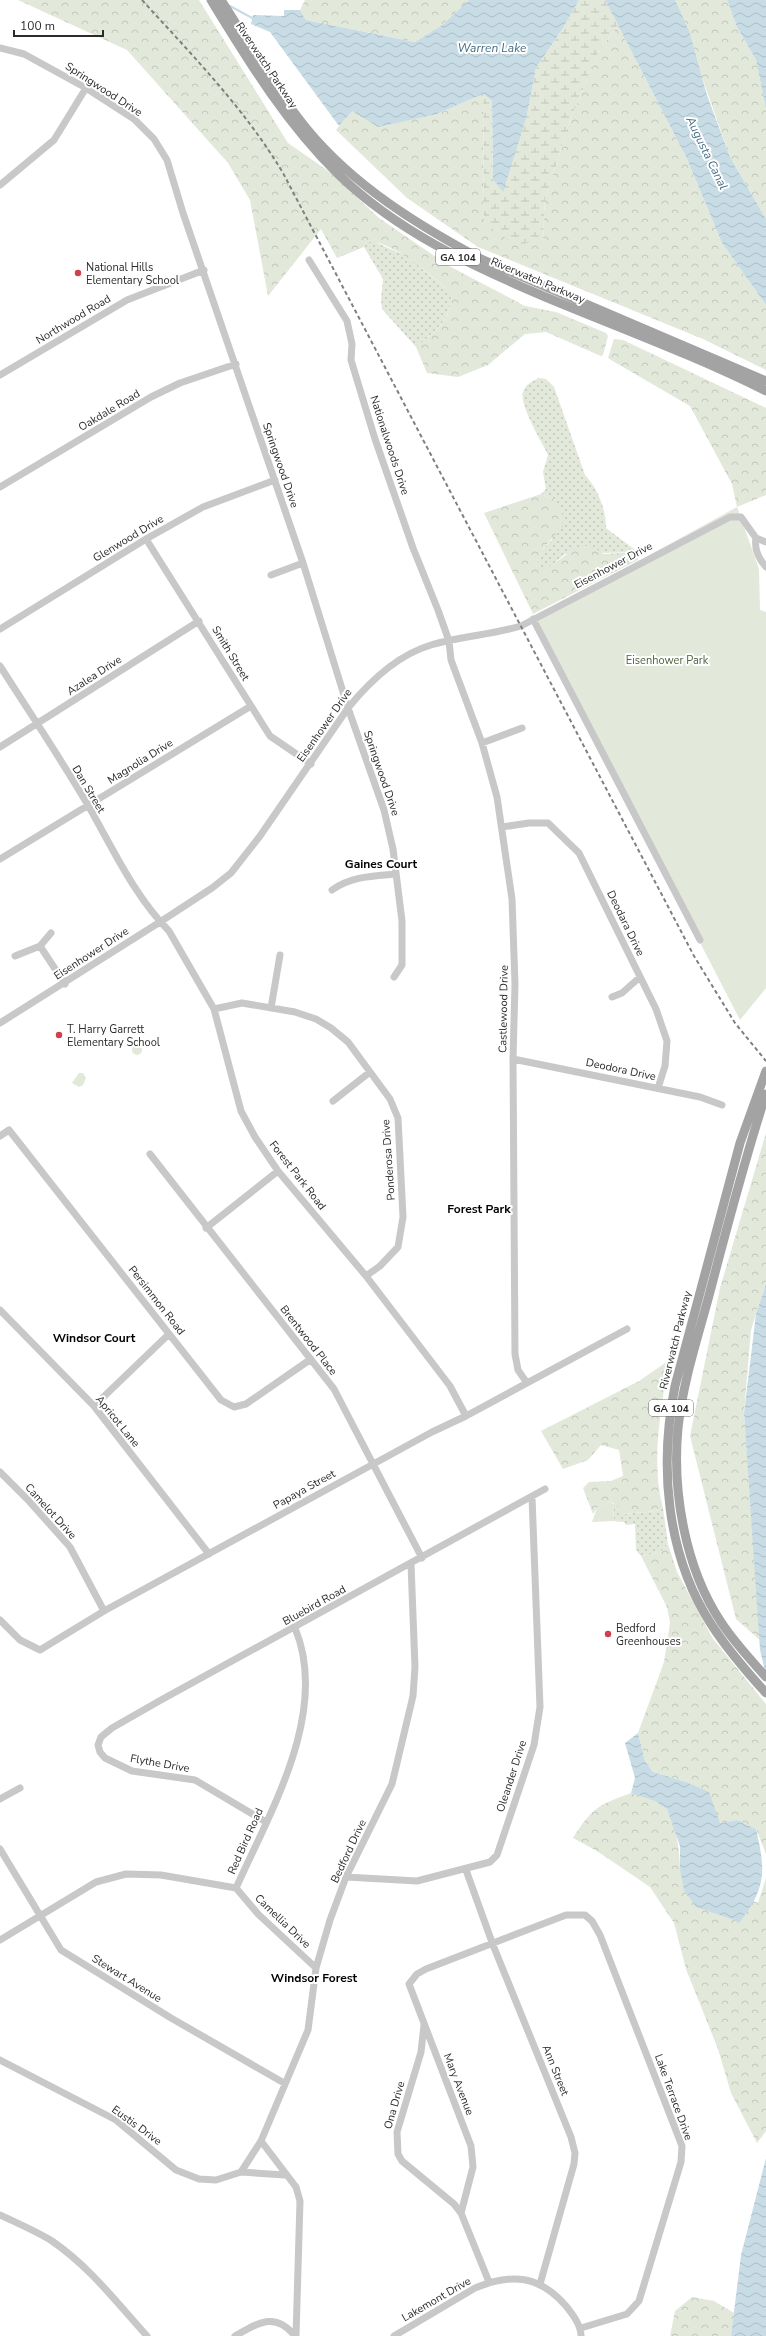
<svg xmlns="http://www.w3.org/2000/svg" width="766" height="2336" viewBox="0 0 766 2336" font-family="'Nunito Sans',sans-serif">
<defs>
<pattern id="grass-dots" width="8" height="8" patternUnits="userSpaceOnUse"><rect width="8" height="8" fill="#e2e8da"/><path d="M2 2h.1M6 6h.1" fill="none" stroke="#c2c7bb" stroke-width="1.8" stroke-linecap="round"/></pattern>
<pattern id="forest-crowns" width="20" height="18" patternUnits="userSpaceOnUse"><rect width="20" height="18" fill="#e2e8da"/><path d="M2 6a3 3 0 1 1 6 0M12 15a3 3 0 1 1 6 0" fill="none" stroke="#c2c7bb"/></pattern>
<pattern id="wetland-marsh" width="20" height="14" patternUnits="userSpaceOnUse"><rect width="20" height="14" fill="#e2e8da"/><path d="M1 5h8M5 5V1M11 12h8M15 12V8" fill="none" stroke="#c2c7bb"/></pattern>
<pattern id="water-waves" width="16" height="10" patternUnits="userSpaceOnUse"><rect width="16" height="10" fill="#c8dce6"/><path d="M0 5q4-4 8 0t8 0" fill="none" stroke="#acbdc5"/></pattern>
</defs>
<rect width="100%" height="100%" fill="#fff"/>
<!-- grass -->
<path fill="url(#grass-dots)" d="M373,241l35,16 44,36c-2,28 -14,37 -36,54l-34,-38 -1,-10 2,-20 -19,-32 2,-5z
M539,378l7,1 8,8 31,88c13,14 21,34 21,53l32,24 -73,2 -15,13 -8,3 -4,-8 5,-13 9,-9 4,-40 -15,-6 5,-5 -3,-17 5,-17c-6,-13 -29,-50 -25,-63 3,-8 9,-11 16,-14z
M613,1504h4l6,10 33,-3 7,-3 5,36 -8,9 -19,3 -5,-6 -1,-26 -9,1 -2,-3 -10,-1z"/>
<!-- forest -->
<path fill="url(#forest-crowns)" d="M18,0h181l89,143 43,30 48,45 70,48 76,40 31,6 50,21 2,3 -5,19 -2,1 -55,-24 -21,2 -37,31 -30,12 -31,-4 -11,-26c22,-17 34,-25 36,-54 -18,-15 -62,-55 -86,-51l-2,5 -27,11 -16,-29 -53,67 -18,-96 -22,-37 -101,-113z
M305,0h164l-27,25 -27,17 -109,-22 -6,-10z
M675,0h52l10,27 19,33 10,49v110l-36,-62z
M618,25l69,134 35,84 44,62v65l-63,-31 -225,-92 -71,-49 -71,-68 15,-19 86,3 46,-20 1,129 59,17 2,-40 25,-80 29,-69z
M614,339l9,1 143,68v87l-29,12 -5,-23 -42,-78 -79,-46 -3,-2z
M541,494l15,6 6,14 1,12 -20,23 -5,13 4,7c22,-5 35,-38 61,-15l35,-2v8l-105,54 -49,-101z
M766,1133v149l-15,48 -7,83 17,228 -25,-22 -46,-183 30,-148z
M668,1361c-6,48 -18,99 -5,147l-7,3 -34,3 -5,-9 -7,-3 -13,6 -4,6 -10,-26 6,-6 22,-1 12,-5 -4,-26 -18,-5 -13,15 -25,9 -22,-38 98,-50z
M668,1544l9,28 36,67 53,65v150l-10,-25 -19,-9 -17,3 -34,-41 -33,-10 -8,-11 -7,-28 26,-71 6,-39 -3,-16 -26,-51 19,-3z
M631,1793c12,4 26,6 35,15 10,10 14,47 14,61l78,34 8,-25v253l-9,12 -26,-50 -13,-44 -32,-80 -12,-46 -24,-36 -53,-36 -24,-13c19,-30 25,-33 58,-45z
M692,2297l22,4 20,12 -3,23h-61l5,-25z"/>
<!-- wetland -->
<path fill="url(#wetland-marsh)" d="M579,0h26l13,25 -19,26 -29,69 -25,80 -2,40 -27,5 -32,-22 -1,-129 9,7 1,78 34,-64 9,-47 27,-40z"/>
<!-- green -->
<path fill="#e2e8da" d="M737,507l22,62 1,41 6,2v376l-26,32 -207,-401z
M132 1050a5 5 0 1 1 10 0a5 5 0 1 1-10 0Z
M79,1073h4l3,5 -3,7 -4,2 -7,-4z
M610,1502l3,2 1,17 -22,1 5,-14z"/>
<!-- water -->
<path fill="url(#water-waves)" d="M469,0h110l-16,28 -27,40 -9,47 -24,77 -10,-13 -1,-78 -9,-7 -46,20 -59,13 -26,-16 -13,15 -69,-94 -19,-8 2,-9 31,1v-6h16l6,10 109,22 27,-17z
M605,0h70l14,31 18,64 23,62 36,62v86l-44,-62 -35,-84z
M727,0h39v109l-10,-49 -19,-33z
M766,1283v392l-6,-25 -16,-237 12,-99z
M638,1733l7,28 8,11 33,10 23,10 11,31 17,-3 19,9c10,42 10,59 -16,93l-44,-15 -12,-17 -4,-21v-23l-13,-37 -12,-8 -24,-8 4,-15 -10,-35z
M766,2158v178h-35l10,-81z"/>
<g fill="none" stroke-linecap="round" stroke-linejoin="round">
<!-- stream -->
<path stroke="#c8dce6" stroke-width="2" d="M230,6l24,13"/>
<!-- minor -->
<path stroke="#c8c8c8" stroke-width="7" d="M0,48l24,6 62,34 48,31 20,20 13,21 16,53 120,350 45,145 36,102 9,39 9,72v44l-8,12
M0,185l54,-45 32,-52
M309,260l38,61 5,23 -1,16 24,79 38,109 25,62 11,31 2,19 31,83 15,54 15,102 3,85 -2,75 2,295 3,16 9,13
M0,375l127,-75 77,-30
M0,487l151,-90 29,-14 56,-19
M756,538c-2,11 2,20 10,29
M146,539l124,197 41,28
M271,575l32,-12
M533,619l167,321
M0,629l146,-90 57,-32 72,-27
M0,666c30,47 61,93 89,141 24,42 46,90 80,124l45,78 27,102 14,26 23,34 88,105 84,110 16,30
M482,743l40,-15
M0,747l199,-126
M502,827l27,-4h19l31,30 77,156 11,32 -2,25 -7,22
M0,859l251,-153
M332,890c19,-14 42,-14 64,-16
M40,946l25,38
M15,956l25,-10 11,-13
M612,997l10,-4 18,-16
M271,1008l9,-53
M214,1009l28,-6 53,9 21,7 15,9 17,14 42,57 8,19 5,99 -5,30 -18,19 -14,10
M0,1023l160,-101 52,-34 19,-15 29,-37 88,-128c22,-27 49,-53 83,-63 29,-9 60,-10 90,-19l209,-109h11l15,21 10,4
M513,1059l187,38 22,8
M333,1101l37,-29
M0,1136l9,-6 212,270 13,7 12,-3 65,-45
M150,1154l184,235 88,169
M206,1228l72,-57
M0,1310l94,96 115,148
M94,1406l75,-72
M0,1472l28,28 42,47 34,64
M0,1620l20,20 20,10 64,-39 328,-179 34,-16 161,-87
M0,1799l20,-11
M266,1822l-71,-42 -63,-9 -27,-13 -5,-6 -2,-7 3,-8 11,-9 49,-28 384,-211
M0,1849l61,101 110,68 113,65
M466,1870l27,75 78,192 4,16 -1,11 -34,120
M346,1877l71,4 73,-19 7,-7 37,-110 6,-38 -8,-210
M236,1888c34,-76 94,-176 59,-260
M236,1888l22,26 58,54
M0,1940l96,-58 30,-8 35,1 75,13
M424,2025l-3,27 -24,80 1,22 4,7 52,43 7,9
M0,2060l116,60 60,50 23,9 17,1 25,-8 44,3
M261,2141l35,46 4,14 -4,135
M241,2172l20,-31 47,-111 8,-62 14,-48 16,-43 46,-93 21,-88 2,-29 -4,-103
M0,2215c17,8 36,16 52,26 38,26 65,62 95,95
M489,2282l-28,-69 12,-46 -2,-21 -62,-162 8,-10 9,-5 140,-54h19l7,6 8,14 82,211 -1,16 -42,139 -12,13 -46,14
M235,2336c23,-13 40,-25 60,0
M394,2336l81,-48c37,-15 64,-13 91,18 7,9 15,19 15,30"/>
<!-- major -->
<path stroke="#a3a3a3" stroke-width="9" d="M211,0c38,62 75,123 128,175 58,56 131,90 204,121 74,31 151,59 223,95
M221,0c28,43 53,89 86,129 47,57 112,97 176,131l283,121
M766,1071l-26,72 -65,243c-16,80 -9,168 36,238 16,25 35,47 55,69
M766,1094c-21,64 -38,129 -55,194 -12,46 -28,92 -33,140 -6,63 7,140 43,194 13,20 29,37 45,55"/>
<!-- rail -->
<path stroke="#808080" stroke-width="2" stroke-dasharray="4 3" stroke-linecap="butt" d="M142,0c50,55 103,109 141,173l411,783 41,67 31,38"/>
</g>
<!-- markers -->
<g fill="#d04050" stroke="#fff" stroke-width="1.5">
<circle cx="78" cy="273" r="4"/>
<circle cx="59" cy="1035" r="4"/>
<circle cx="608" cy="1634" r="4"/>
</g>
<g text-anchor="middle" stroke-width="4" stroke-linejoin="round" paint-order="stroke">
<!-- shield labels -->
<g fill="#fff" stroke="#6b6b6b" stroke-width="1">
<rect x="436" y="249" width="44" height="16" rx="3"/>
<rect x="649" y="1400" width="44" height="16" rx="3"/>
</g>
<g font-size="10" font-weight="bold" fill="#2b2b2b">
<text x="458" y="261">GA 104</text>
<text x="671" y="1412">GA 104</text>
</g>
<!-- street labels -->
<g font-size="11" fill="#2b2b2b" stroke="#fff">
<text transform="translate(267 65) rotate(56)" y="4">Riverwatch Parkway</text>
<text transform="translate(104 89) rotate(33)" y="4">Springwood Drive</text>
<text transform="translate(538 280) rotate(23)" y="4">Riverwatch Parkway</text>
<text transform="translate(73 319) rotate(-31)" y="4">Northwood Road</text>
<text transform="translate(109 410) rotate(-31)" y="4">Oakdale Road</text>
<text transform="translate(390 445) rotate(72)" y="4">Nationalwoods Drive</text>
<text transform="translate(281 465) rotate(71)" y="4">Springwood Drive</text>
<text transform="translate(128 538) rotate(-31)" y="4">Glenwood Drive</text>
<text transform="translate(613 565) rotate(-28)" y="4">Eisenhower Drive</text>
<text transform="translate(231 653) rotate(59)" y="4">Smith Street</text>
<text transform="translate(94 675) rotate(-33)" y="4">Azalea Drive</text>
<text transform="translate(324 725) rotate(-55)" y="4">Eisenhower Drive</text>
<text transform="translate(140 761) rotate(-32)" y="4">Magnolia Drive</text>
<text transform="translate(382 773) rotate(71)" y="4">Springwood Drive</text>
<text transform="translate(89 789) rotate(59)" y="4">Dan Street</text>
<text transform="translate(626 923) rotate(64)" y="4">Deodara Drive</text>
<text transform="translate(91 953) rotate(-33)" y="4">Eisenhower Drive</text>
<text transform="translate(503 1009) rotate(-89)" y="4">Castlewood Drive</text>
<text transform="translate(621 1069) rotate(12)" y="4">Deodora Drive</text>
<text transform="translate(388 1160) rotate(-94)" y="4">Ponderosa Drive</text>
<text transform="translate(298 1175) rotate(52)" y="4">Forest Park Road</text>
<text transform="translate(157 1300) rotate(52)" y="4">Persimmon Road</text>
<text transform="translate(309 1340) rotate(52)" y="4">Brentwood Place</text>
<text transform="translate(675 1340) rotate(-76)" y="4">Riverwatch Parkway</text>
<text transform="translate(118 1421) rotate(51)" y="4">Apricot Lane</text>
<text transform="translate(304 1489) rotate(-29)" y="4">Papaya Street</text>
<text transform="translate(51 1511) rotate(48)" y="4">Camelot Drive</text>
<text transform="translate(314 1605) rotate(-29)" y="4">Bluebird Road</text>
<text transform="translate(160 1763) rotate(10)" y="4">Flythe Drive</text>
<text transform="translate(511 1776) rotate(-72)" y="4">Oleander Drive</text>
<text transform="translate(245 1841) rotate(-66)" y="4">Red Bird Road</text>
<text transform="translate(348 1851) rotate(-65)" y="4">Bedford Drive</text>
<text transform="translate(283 1921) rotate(44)" y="4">Camellia Drive</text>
<text transform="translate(127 1978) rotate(32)" y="4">Stewart Avenue</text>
<text transform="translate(556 2070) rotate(68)" y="4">Ann Street</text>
<text transform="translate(459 2084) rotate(69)" y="4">Mary Avenue</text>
<text transform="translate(674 2097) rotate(70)" y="4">Lake Terrace Drive</text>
<text transform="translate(394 2105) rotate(-74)" y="4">Ona Drive</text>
<text transform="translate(137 2125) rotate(36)" y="4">Eustis Drive</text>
<text transform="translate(436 2299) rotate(-30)" y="4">Lakemont Drive</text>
</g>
<!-- poi labels -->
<g font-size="11" fill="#2b2b2b" stroke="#fff" text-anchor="start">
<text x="86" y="271">National Hills<tspan x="86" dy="13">Elementary School</tspan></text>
<text x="67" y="1033">T. Harry Garrett<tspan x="67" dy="13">Elementary School</tspan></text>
<text x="616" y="1632">Bedford<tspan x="616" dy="13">Greenhouses</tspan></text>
</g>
<!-- park labels -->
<g font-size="11" fill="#50623e" stroke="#fff">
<text x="667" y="664">Eisenhower Park</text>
</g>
<!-- water labels -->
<g font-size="12" font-style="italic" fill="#436d84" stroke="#fff">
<text x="492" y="52">Warren Lake</text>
<text transform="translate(707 153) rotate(64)" y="4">Augusta Canal</text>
</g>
<!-- neighbourhood labels -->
<g font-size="12" font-weight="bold" fill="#000" stroke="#fff">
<text x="381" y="868">Gaines Court</text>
<text x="479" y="1213">Forest Park</text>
<text x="94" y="1342">Windsor Court</text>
<text x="314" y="1982">Windsor Forest</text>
</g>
</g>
<!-- scale -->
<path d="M14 30v6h89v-6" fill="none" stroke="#2b2b2b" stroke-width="2"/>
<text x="20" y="30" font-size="12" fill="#2b2b2b" stroke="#ffffff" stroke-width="3" paint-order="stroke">100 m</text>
</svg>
